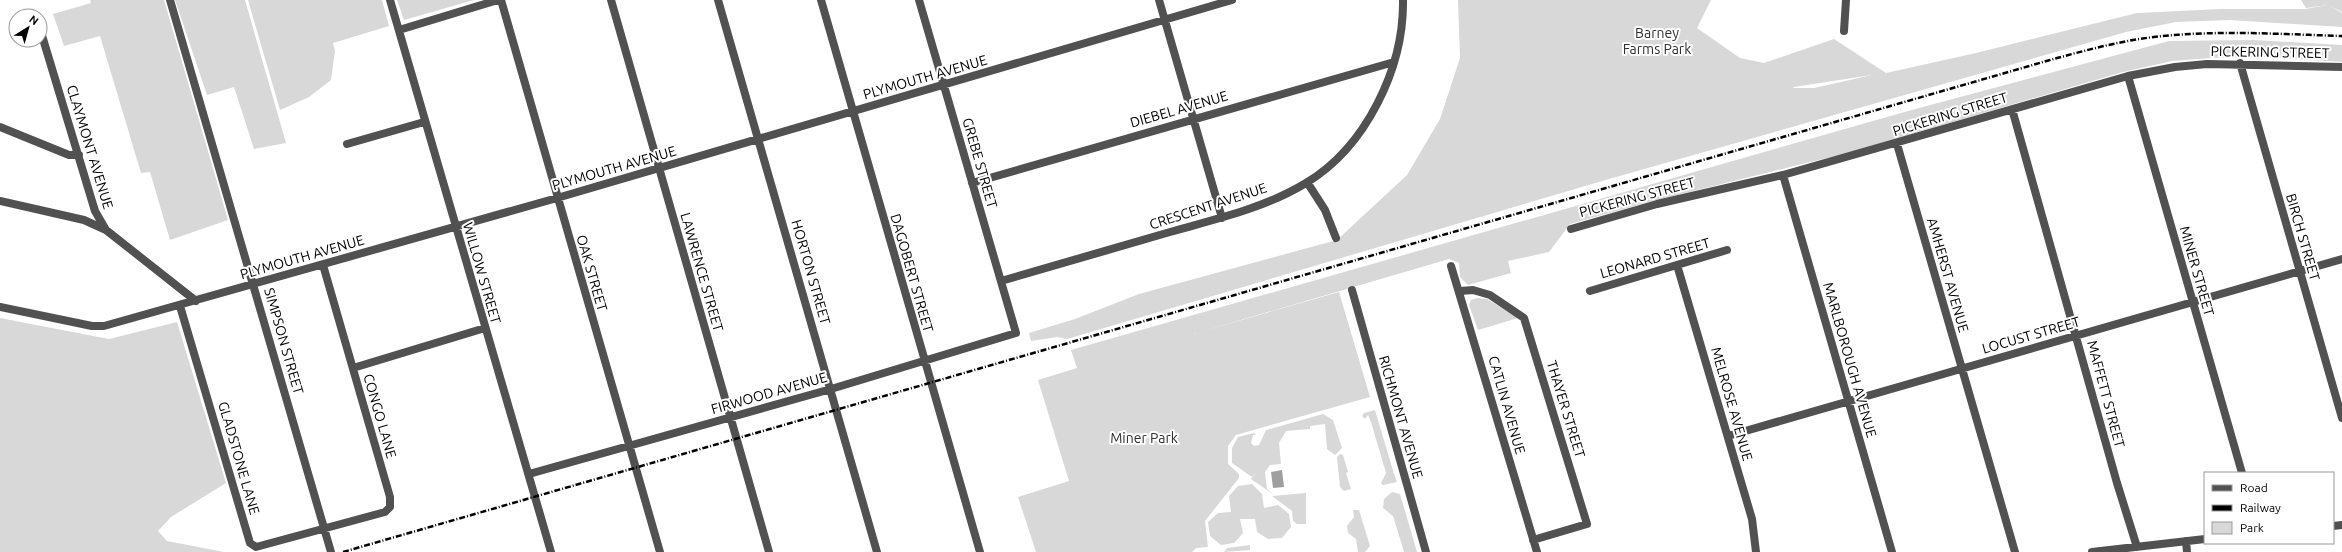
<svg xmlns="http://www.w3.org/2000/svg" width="2342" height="552" viewBox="0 0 2342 552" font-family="Ubuntu,sans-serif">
<rect width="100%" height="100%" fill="#fff"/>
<!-- green -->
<path fill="#d8d8d8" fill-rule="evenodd" d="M90,0h74l64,220 -58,20 -20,-68 -9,1 -41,-137 -36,10 -11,-32 38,-11z
M175,0h70l41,143 -32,6 -20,-62 -27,8z
M248,0h134l7,26 -56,17 2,8 -4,29 -22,17 -29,13z
M397,0h77l-70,20z
M1458,0h253l-14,28 43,30 24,5 70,-24 52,34 90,-20 161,-40 84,-4h84l23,-4 -22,3 -5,-8h41v12l-12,-6 12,7v14l-112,-7 -54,2 -50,10 -517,147 -542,160 -10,-2 -26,4 -2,-8 46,-14 64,-25 198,-54 70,-65 33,-56 20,-61zM1872,75l-58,13h-21l1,-1z
M2254,40l88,5v17l-75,-5 -55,1 -40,3 -49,11 -280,82 -194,48 -79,22 -21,28 -41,9 3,12 -43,12 -8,-8 -1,-14 -10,-4 -256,75 146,-42 31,105 -134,38 -8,11v18l11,10v4l-34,43 3,26 -12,1 -4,4h-156l-18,-55 51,-16 -31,-101 39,-12 -6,-18 837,-239 261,-70z
M1477,298l10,1 31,19 -40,12 -9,-25 2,-5z
M0,318l109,21 68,-17 49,161 -55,34 -13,14 9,10 57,11h-224z
M1375,410l19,64 3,8 -14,3 -2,-2 5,-10 -15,-51 -3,-7 -3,4 -3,-3 2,-3z
M1323,414l10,6 9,28 -7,7 -8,-6 -2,-25 -15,2v3l-24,2 -7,12 2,21 -11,1 -5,7 2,17 7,6 -23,-16 7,-9 -6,7 -20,-14v-15l6,-11 16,-4 2,2h-3l-2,8 3,3 5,-1 7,-15z
M1340,454l3,1 5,17 -2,1 5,16 -7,2 -4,-4 -3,-30z
M1252,484l10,10 2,14 14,-3 11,9 2,13 -9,11 -14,1 -11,-7 -2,-13h-15l3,14 -9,10 -13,2 -11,-9 -2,-14 10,-9 13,-1 -2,-16 9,-10z
M1392,492l8,2 17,58h-13l-11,-36 -10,-8 1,-9z
M1306,493v31h-9l-4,-3 -1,-10 -20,-15z
M1353,510h6l11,36 -5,6h-7l-2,-13 -8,-6 -1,-7 7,-9z
M1250,545v5l-26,2 3,-4z"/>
<!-- water -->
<path fill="#9f9f9f" d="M1282,470l2,17 -11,1 -2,-16z"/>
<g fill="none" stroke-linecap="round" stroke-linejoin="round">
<!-- street -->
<path stroke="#515151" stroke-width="8" d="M170,0l161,552
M390,0l161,552
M501,0l159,552
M611,0l158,552
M718,0l159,552
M821,0l159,552
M1159,0l63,218
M40,29l55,182 11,19 90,71
M399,30l99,-30
M1844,31l2,-31
M2240,63l102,355
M2128,76l114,397
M2012,109l105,374 20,64
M0,127l69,28h10
M347,144l77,-22
M1897,144l118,408
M1783,175l109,377
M1307,182l18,28 11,28
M972,183l422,-121
M0,201l84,19 22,10
M1571,229l86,-25 126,-29 345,-99 47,-9 32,-3 135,3
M1677,265l75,254 4,33
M1451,266l86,286
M1001,281c57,-16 113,-33 169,-49 46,-13 95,-24 136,-49 60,-36 98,-115 97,-183
M1352,290l74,262
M1460,291l13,-1 17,5 34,23 63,206 -54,16
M1590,291l137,-41
M180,306l70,237 6,4 129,-35 5,-5v-10l-67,-232
M0,307l92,19h12l453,-128 675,-198
M353,368l132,-40
M1728,436l614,-177
M529,474l302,-85 185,-56 -97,-333
M2333,526l9,-1
M2186,541l1,11
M2092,552l113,-13"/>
<!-- rail -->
<path stroke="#000" stroke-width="2.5" stroke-dasharray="6 2 1 2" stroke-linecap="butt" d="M343,552l1707,-492c29,-8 59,-16 89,-21 67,-10 135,-5 203,-3"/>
</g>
<g text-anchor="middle" stroke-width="4" stroke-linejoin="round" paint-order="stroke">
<!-- park labels -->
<g font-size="14" fill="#2f2f2f" stroke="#fff">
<text x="1657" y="38">Barney<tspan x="1657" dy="16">Farms Park</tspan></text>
<text x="1144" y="443">Miner Park</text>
</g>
<!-- street labels -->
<g font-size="14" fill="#000" stroke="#fff">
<text transform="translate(2270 52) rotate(1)" y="5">PICKERING STREET</text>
<text transform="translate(925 77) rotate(-16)" y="5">PLYMOUTH AVENUE</text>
<text transform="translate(1179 109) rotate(-16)" y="5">DIEBEL AVENUE</text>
<text transform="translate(1950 114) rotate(-17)" y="5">PICKERING STREET</text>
<text transform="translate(90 147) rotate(73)" y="5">CLAYMONT AVENUE</text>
<text transform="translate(980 163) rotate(74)" y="5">GREBE STREET</text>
<text transform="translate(614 168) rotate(-16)" y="5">PLYMOUTH AVENUE</text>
<text transform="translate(1637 197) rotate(-15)" y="5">PICKERING STREET</text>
<text transform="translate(1208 206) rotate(-18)" y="5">CRESCENT AVENUE</text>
<text transform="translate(2303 237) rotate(74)" y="5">BIRCH STREET</text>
<text transform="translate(302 257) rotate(-16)" y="5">PLYMOUTH AVENUE</text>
<text transform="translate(1655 258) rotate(-16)" y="5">LEONARD STREET</text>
<text transform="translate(2197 271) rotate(74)" y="5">MINER STREET</text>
<text transform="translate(702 272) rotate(74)" y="5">LAWRENCE STREET</text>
<text transform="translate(811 272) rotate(74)" y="5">HORTON STREET</text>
<text transform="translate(482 273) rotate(74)" y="5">WILLOW STREET</text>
<text transform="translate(592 273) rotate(74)" y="5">OAK STREET</text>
<text transform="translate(912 273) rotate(74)" y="5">DAGOBERT STREET</text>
<text transform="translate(1948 275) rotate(74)" y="5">AMHERST AVENUE</text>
<text transform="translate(2031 335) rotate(-16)" y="5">LOCUST STREET</text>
<text transform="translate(284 341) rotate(74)" y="5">SIMPSON STREET</text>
<text transform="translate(1850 360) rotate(74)" y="5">MARLBOROUGH AVENUE</text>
<text transform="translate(769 393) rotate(-16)" y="5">FIRWOOD AVENUE</text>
<text transform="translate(2106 394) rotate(75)" y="5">MAFFETT STREET</text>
<text transform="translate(1732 404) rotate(74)" y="5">MELROSE AVENUE</text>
<text transform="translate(1507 405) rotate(74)" y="5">CATLIN AVENUE</text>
<text transform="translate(1566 409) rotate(73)" y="5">THAYER STREET</text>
<text transform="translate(380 416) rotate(74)" y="5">CONGO LANE</text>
<text transform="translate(1401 417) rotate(74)" y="5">RICHMONT AVENUE</text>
<text transform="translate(239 458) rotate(74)" y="5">GLADSTONE LANE</text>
</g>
</g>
<!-- legend -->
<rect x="2204" y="472" width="130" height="72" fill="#ffffff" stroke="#999999"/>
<rect x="2212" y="485" width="20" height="6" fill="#515151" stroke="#999999"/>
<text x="2240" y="492" font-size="12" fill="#000000">Road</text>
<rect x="2212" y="505" width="20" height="6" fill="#000000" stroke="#999999"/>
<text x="2240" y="512" font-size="12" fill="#000000">Railway</text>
<rect x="2212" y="522" width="20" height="12" fill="#d8d8d8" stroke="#999999"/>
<text x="2240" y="532" font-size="12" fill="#000000">Park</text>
<!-- north arrow -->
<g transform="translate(28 28) rotate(37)"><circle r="19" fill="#ffffff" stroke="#999999"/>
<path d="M0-3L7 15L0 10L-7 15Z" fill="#000000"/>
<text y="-6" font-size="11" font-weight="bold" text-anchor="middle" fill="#000000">N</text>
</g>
</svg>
